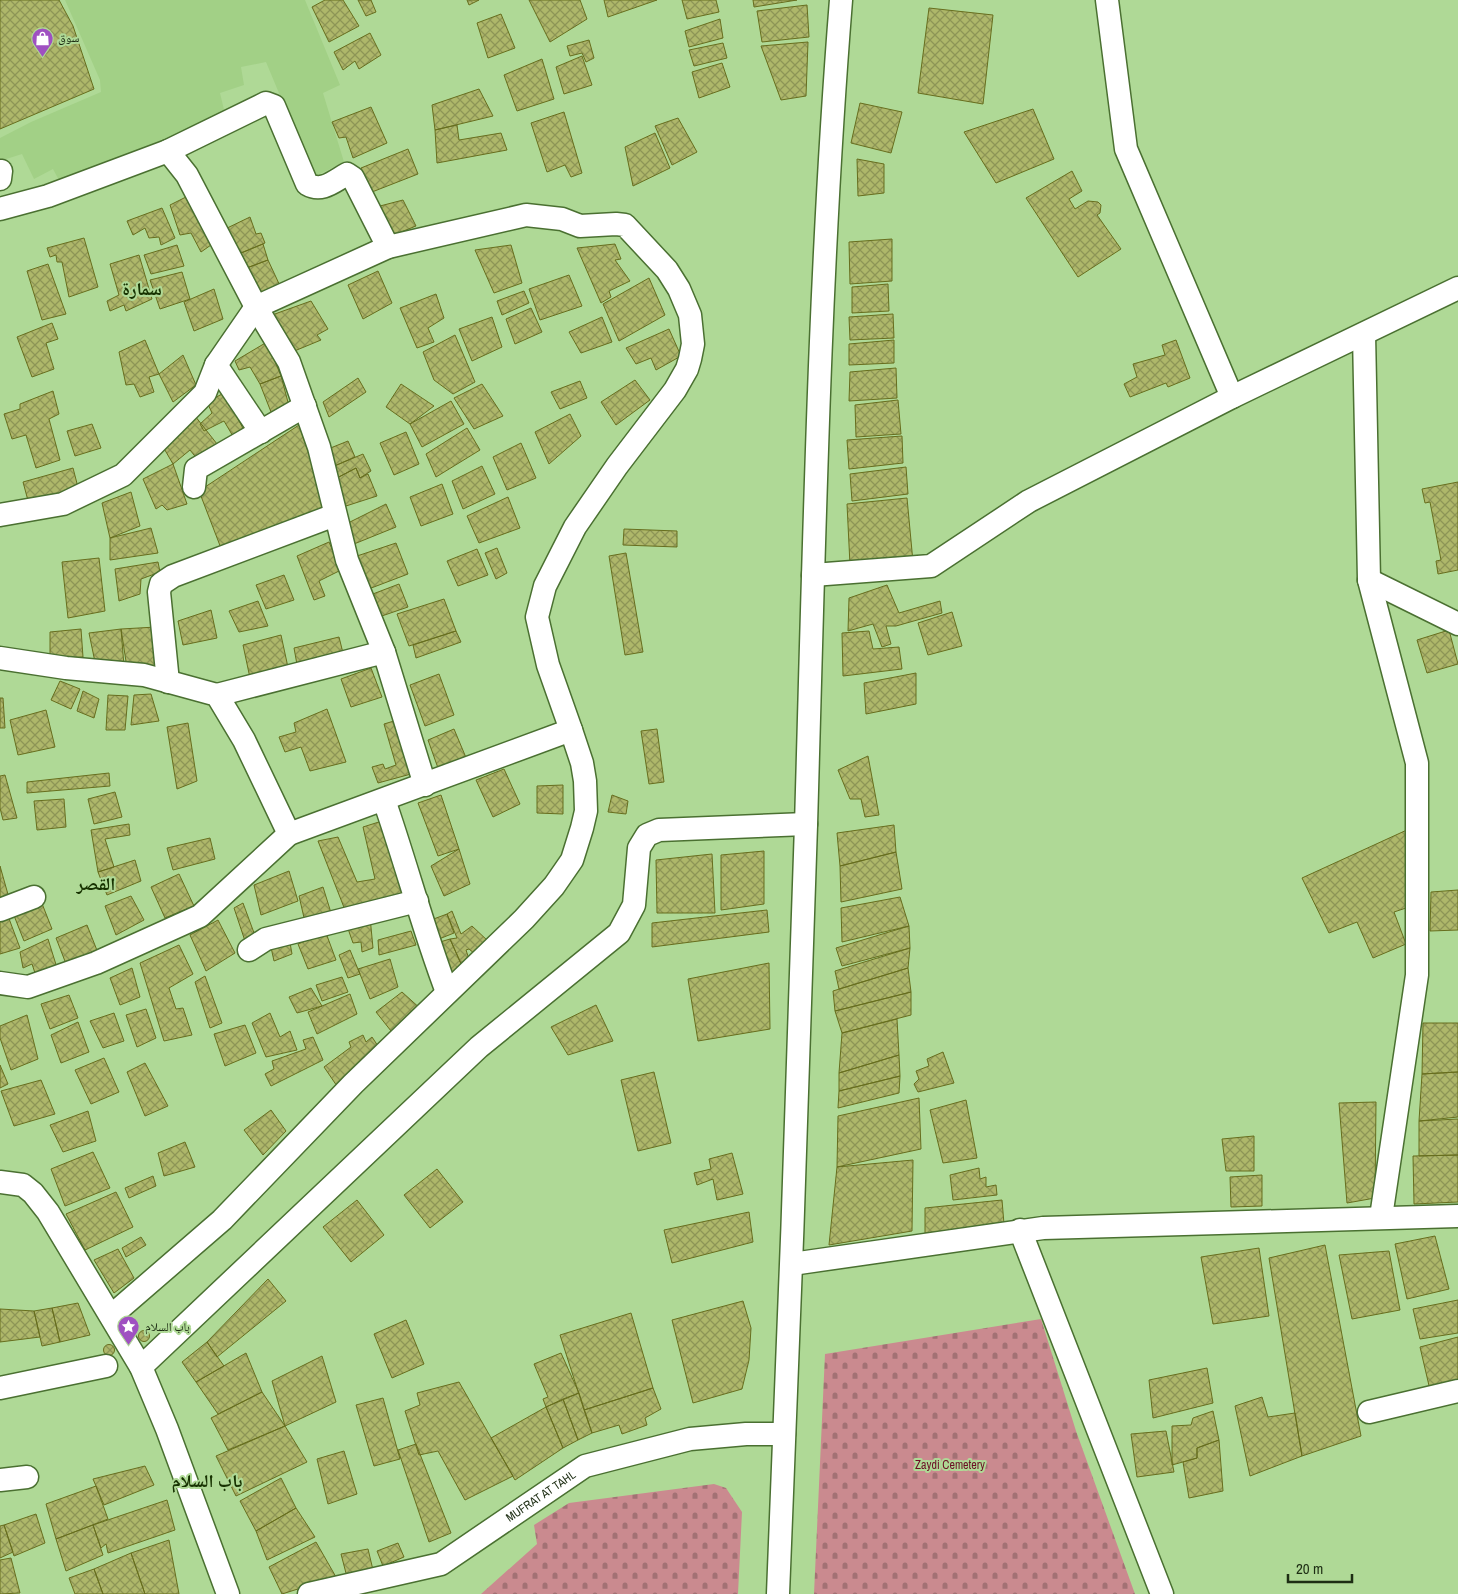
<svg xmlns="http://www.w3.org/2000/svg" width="1458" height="1594" viewBox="0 0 1458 1594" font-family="'Archivo Narrow','Noto Naskh Arabic',sans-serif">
<defs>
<pattern id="cemetery-stones" width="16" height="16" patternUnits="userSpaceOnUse" patternTransform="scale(1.25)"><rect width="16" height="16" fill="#ca8a8f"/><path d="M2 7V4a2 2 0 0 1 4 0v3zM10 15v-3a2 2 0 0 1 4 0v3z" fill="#a37174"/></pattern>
<pattern id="building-cross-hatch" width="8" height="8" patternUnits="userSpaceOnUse" patternTransform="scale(1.25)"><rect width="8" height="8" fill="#aeb76a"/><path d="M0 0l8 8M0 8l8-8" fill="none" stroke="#8d9556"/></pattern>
</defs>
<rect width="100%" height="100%" fill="#afd996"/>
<!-- built -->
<path fill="#a2d086" d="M65,0h240l35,85 -17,8 21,69 -30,15 -48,-115 -25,5 3,18 -24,8 6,25 -164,68 -9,-17 -19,10 -12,-25 -22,7v-23l31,-16 70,-30 -1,-12z"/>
<!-- cemetery -->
<path fill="url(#cemetery-stones)" d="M1041,1319l35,112 59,163h-321l11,-240z
M714,1484l12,4 16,24 -4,82h-257l56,-50 -3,-19 35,-22z"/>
<!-- building -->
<path fill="url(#building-cross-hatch)" stroke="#676e1e" d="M0,0h59l14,26 21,63 -94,40z
M325,0h18l16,26 -30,16 -17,-35z
M358,0h13l5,12 -10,4z
M467,0h12l-10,5z
M529,0h51l7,19 -37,23z
M604,0h53l-49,17z
M682,0h34l3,12 -32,7z
M753,0h44l-43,7z
M807,5l2,32 -47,5 -5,-31z
M929,8l64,7 -10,89 -65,-11z
M501,14l14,34 -27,10 -11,-35z
M720,19l3,19 -34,9 -4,-16z
M370,33l11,22 -22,14 -4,-8 -12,9 -9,-18z
M589,40l5,18 -8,4 -4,-9 -12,3 -3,-10z
M808,42l-2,54 -25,4 -20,-54z
M723,43l4,15 -33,8 -5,-16z
M582,56l10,29 -28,9 -8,-27z
M542,59l12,40 -37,12 -13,-36z
M722,63l8,24 -31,11 -7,-26z
M479,89l14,27 -58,14 -3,-25z
M860,103l42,9 -11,41 -40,-10z
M371,107l16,36 -34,15 -7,-21 -7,1 -7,-16z
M1033,109l21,50 -58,24 -32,-51z
M564,112l18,61 -11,4 -6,-12 -18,7 -16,-49z
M678,118l19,34 -25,13 -17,-39z
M457,125l2,15 42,-7 6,17 -70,13 -2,-33z
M655,133l15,35 -37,18 -8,-39z
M408,149l10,25 -46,18 -11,-24z
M857,159l27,5v29l-26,3z
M1072,171l10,20 -13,8 6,10 13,-8 10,1 3,3 -1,8 -3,2 24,34 -43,28 -52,-79z
M190,195l21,50 -10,7 -10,-19 -11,2 -10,-30z
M403,200l13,26 -25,10 -11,-30z
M162,208l13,30 -14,7 -2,-8 -10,1 -4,-10 -12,7 -6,-14z
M250,217l6,17 5,-1 4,10 -34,14 -10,-26z
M84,238l14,49 -29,10 -7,-35h-5l-1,-7 -6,2 -3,-9z
M892,239v42l-42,3 -1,-42z
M263,244l5,16 -24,9 -5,-15z
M615,244l6,15 -6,1 15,21 -21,10 2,6 -10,6 -24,-55z
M177,245l7,21 -33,8 -7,-19z
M511,245l11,38 -28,10 -19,-43z
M139,255l13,44 -26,12 -2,-6 -14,6 -3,-10 12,-6 -9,-31z
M268,260l13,28 -26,8 -11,-27z
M48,264l18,50 -24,6 -15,-49z
M378,271l14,32 -29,16 -15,-34z
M182,272l8,27 -30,10 -10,-29z
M569,275l13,31 -42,14 -11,-31z
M649,278l16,37 -46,26 -16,-37z
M888,284l1,27 -37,2v-26z
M214,289l9,30 -29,12 -10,-29z
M524,291l5,12 -27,12 -5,-14z
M436,294l8,24 -16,10 6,14 -17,6 -17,-40z
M311,301l17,28 -11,6 4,5 -29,12 -20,-37z
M531,308l11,24 -27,12 -9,-25z
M893,314l1,24 -44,2 -1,-23z
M492,317l10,30 -30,14 -13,-32z
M602,317l10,25 -31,11 -12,-21z
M52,323l6,16 -12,4 8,26 -22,8 -15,-40z
M669,329l12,27 -25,14 -5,-12 -15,6 -10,-16z
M455,335l20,47 -22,12 -19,-14 -11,-28z
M145,340l14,34 -10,3 5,15 -14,5 -6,-13 -8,1 -7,-33z
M894,340v23l-45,2v-21z
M1176,340l14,38 -22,9 -2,-4 -36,14 -6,-13 13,-7 -4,-13 32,-9 -3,-10z
M267,342l14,34 -21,8 -10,-17 -11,3 -4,-9z
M183,355l13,30 -23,17 -14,-28z
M896,368l1,30 -48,3 1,-29z
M281,376l8,30 -18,6 -11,-28z
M358,378l8,14 -37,25 -6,-15z
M635,380l15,20 -34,25 -15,-23z
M580,381l7,17 -27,11 -9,-17z
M401,384l33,22 -24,18 -24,-17z
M482,384l21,32 -29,13 -20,-31z
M53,391l6,23 -10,5 11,41 -24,8 -10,-33 -14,4 -8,-25 16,-5v-5z
M224,393l21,39 -8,11 -13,-22 -20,10 -4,-7 12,-11 -5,-11z
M898,400l3,34 -45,3 -1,-32z
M451,401l13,23 -42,23 -12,-23z
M570,414l11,22 -32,28 -14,-32z
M195,416l26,33 -19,16 -12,-15 -17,14 -11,-19z
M92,424l9,24 -26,8 -8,-25z
M299,425l31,90 -106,41 -25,-65z
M467,428l13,22 -44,27 -10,-23z
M406,432l13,32 -25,11 -14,-32z
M902,436l1,27 -54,6 -2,-29z
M348,441l7,16 -23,10 -4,-18z
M521,443l15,35 -29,12 -14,-33z
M363,454l8,17 -11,7 -4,-10 -21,11 -3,-12z
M173,464l14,40 -20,6 -5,-5 -6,4 -13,-30z
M482,466l13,28 -32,15 -11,-28z
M906,467l2,27 -56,7 -2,-27z
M73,468l7,27 -50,13 -7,-26z
M356,468l4,10 8,-4 9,22 -31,10 -11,-27z
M1458,482v88l-20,4 -2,-13 5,-1 -11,-58 -5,1 -3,-14z
M442,484l11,30 -32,12 -11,-29z
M131,492l9,34 -30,12 -8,-35z
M508,497l12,31 -41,15 -12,-27z
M907,498l6,64 -63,3 -3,-61z
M386,504l10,23 -42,17 -8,-20z
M151,528l7,25 -48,7v-22z
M624,529l53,2v16l-54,-2z
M329,542l12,28 -22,11 6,15 -11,4 -17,-44z
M396,543l12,31 -42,16 -12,-33z
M497,548l10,25 -11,6 -11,-26z
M477,549l11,26 -30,11 -11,-25z
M626,553l17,99 -18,3 -16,-99z
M99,558l6,53 -37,7 -6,-56z
M158,562l2,10 -19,7 -1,15 -21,7 -4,-32z
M284,575l10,25 -28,9 -10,-24z
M399,584l9,23 -35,12 -8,-22z
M887,585l12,28 41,-12 2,12 -46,13h-10l5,18 -9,3 -9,-23 -25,7 1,-33z
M444,599l12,32 -47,15 -12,-32z
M258,601l10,25 -29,6 -10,-21z
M211,610l6,28 -34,7 -5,-24z
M952,612l10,34 -34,9 -10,-32z
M156,627l4,42 -33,-1 -6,-39z
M81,629l2,28 -33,3v-28z
M121,629l3,37 -28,1 -7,-34z
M1449,630l9,34 -31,9 -10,-33z
M456,631l5,11 -45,16 -3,-13z
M869,631l4,18 26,-2 3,22 -59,7 -1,-43z
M281,635l8,37 -39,6 -7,-33z
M339,637l5,20 -46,13 -4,-22z
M371,668l11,29 -31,10 -10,-28z
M916,673v31l-50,10 -2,-31z
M439,674l15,41 -29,11 -15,-41z
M60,681l20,8 -9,20 -20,-9z
M83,691l16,8 -5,19 -17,-7z
M151,694l8,27 -28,4 3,-30z
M108,695l20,1 -3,34h-19z
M0,698h3l2,30h-5z
M327,709l19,53 -36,9 -9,-24 -16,5 -6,-15 17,-5 -2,-9z
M46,710l9,37 -37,8 -8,-35z
M394,721l17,53 -33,9 -6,-16 11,-3 2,5 11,-4 -12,-41z
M188,723l9,58 -20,8 -10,-62z
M454,729l13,31 -29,8 -10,-28z
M657,729l7,53 -15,2 -8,-53z
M868,756l11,59 -14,2 -4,-18h-11l-12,-29z
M504,769l16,35 -27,13 -17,-37z
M109,773l1,13 -83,7v-11z
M5,775l12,43 -14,2 -3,-12v-32z
M563,785v29l-26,-1v-27z
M115,792l7,25 -28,7 -6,-25z
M441,795l18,54 -21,7 -20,-53z
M612,795l16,6 -2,13 -18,-2z
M64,799l2,28 -29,3 -3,-29z
M382,821l26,72 -63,17 -27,-69 20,-4 19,45 18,-3 -12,-52z
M129,824l1,11 -25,4 9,28 -16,5 -7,-42z
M894,825l2,27 -56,14 -3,-33z
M1409,829l-3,79 -12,4 12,32 -33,14 -16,-36 -28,11 -27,-55z
M210,838l5,21 -42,11 -6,-22z
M459,849l11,35 -26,12 -13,-30z
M764,851v53l-43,6v-55z
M896,852l6,37 -61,13 -1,-36z
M712,854l3,59h-58l-1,-53z
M135,860l6,21 -34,14 -9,-23z
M0,866l9,32 -9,4z
M289,871l9,30 -37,14 -7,-30z
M179,874l15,32 -29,12 -14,-31z
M323,887l9,29 -27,6 -6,-26z
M1458,890v40l-28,1 1,-39z
M131,896l13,24 -28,15 -11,-29z
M900,897l9,29 -67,16 -1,-34z
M41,901l11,28 -28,12 -11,-28z
M243,903l14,38 -11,3 -12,-36z
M767,910l2,22 -117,15v-24z
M452,911l9,23 11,-8 16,15 -13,13 -6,-5 -3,1 3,9 -7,7 -12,-27 7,-1 -10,-24z
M447,914l7,19 -15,6 -8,-19z
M8,916l12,32 -20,6v-36z
M370,917l3,31 -11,4 -1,-10 -8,1 -7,-20z
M218,920l17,33 -29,18 -16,-36z
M87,925l13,33 -32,11 -12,-31z
M909,926l1,22 -68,18 -6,-18z
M411,931l5,14 -37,10 -1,-15z
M326,933l10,27 -28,9 -10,-25z
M289,937l3,17 -18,7 -4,-18z
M48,939l10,32 -21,8 -5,-15 -9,4 -3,-16z
M450,939l12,27 -10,9 -12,-33z
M179,945l14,29 -24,14 7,21 7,-1 9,27 -28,6 -24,-78z
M910,948l-2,20 -69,21 -4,-18z
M350,950l10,24 -12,4 -9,-23z
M390,959l8,28 -28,12 -12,-30z
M769,963l1,66 -72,12 -10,-62z
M132,968l8,29 -20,8 -10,-27z
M908,968l3,24 -76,19 -2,-20z
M205,976l17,47 -12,5 -15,-46z
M342,977l6,15 -26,9 -6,-16z
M311,988l11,18 -25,7 -8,-16z
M402,992l20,18 -27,26 -19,-24z
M911,992v23l-69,18 -7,-22z
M350,994l7,20 -40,20 -9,-22z
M69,995l9,23 -28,11 -9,-25z
M596,1005l17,36 -45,14 -17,-28z
M146,1009l10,29 -19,9 -11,-32z
M114,1013l10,28 -21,7 -13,-27z
M270,1013l10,24 10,-6 7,19 -31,7 -14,-34z
M27,1015l11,44 -27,11 -11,-32v-12z
M897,1019l2,36 -60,18 3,-40z
M78,1022l11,30 -28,11 -10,-28z
M1423,1023h35v49l-36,2z
M245,1025l11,28 -31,13 -11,-32z
M363,1035l3,7 6,-5 10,15 -43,37 -15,-22 27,-20 -2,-5z
M313,1037l10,23 -52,26 -6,-12 9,-5 -2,-8 34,-12 -3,-9z
M943,1052l11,31 -36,9 -4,-8 5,-5 -3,-8 13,-5 -2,-7z
M899,1055l1,21 -61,15v-18z
M104,1058l15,34 -28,12 -16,-34z
M145,1063l23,43 -23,10 -18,-44z
M0,1065l8,19 -8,4z
M654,1072l17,71 -33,8 -17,-71z
M1458,1072v45l-39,4 3,-47z
M900,1076l-1,17 -61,15 1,-17z
M41,1080l14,34 -41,12 -13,-35z
M919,1098l2,51 -84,18 1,-51z
M966,1100l11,58 -34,5 -13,-53z
M1376,1102l-1,96 -28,5 -8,-100z
M271,1110l15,21 -23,24 -19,-25z
M88,1111l8,30 -33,11 -13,-27z
M1458,1119v36l-39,1v-35z
M1254,1136v35h-28l-4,-32z
M185,1142l10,25 -31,9 -6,-23z
M93,1152l17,36 -45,18 -14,-37z
M732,1153l11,41 -26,6 -4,-21 -16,6 -3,-12 17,-4 -2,-10z
M1458,1155v47l-44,2 -1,-48z
M913,1160l-1,71 -83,14 8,-78z
M979,1168l1,11 6,-2v10l10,-2 1,10 -44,5 -3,-25z
M437,1169l26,33 -33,26 -26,-33z
M1262,1175v31l-31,1 -1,-30z
M153,1176l3,10 -27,12 -4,-10z
M116,1192l17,35 -48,23 -19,-36z
M357,1200l27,35 -33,27 -28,-35z
M1002,1200l2,24 -79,9v-25z
M749,1212l4,30 -81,21 -8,-33z
M1435,1236l14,53 -42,10 -12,-55z
M141,1237l5,8 -20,12 -4,-9z
M1325,1245l36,191 -59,20 -33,-198z
M1259,1248l10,68 -56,8 -12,-67z
M118,1249l16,29 -20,15 -20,-33z
M1389,1251l11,59 -48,9 -13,-64z
M268,1279l18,22 -69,56 -10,-15z
M1458,1300v33l-38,6 -7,-30z
M743,1301l8,27 -2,32 -7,29 -49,14 -21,-83z
M78,1303l12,32 -30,7 -8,-34z
M52,1308l8,34 -18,4 -8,-35z
M0,1309l34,2 6,26 -40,5z
M631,1313l22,75 -69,22 -24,-75z
M406,1320l18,44 -32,14 -18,-44z
M138.5 1336a5.5 5.5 0 1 1 11 0a5.5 5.5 0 1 1-11 0Z
M1458,1337v47l-28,6 -10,-43z
M207,1342l17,24 -28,16 -14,-20z
M103.5 1350a5.5 5.5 0 1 1 11 0a5.5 5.5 0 1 1-11 0Z
M246,1353l16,39 -44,22 -22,-32z
M561,1353l18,40 -33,14 -3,-8 5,-2 -14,-33z
M322,1356l14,46 -51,24 -13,-45z
M1207,1368l6,35 -60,15 -4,-38z
M459,1382l54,94 -48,24 -27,-49 -19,4 -14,-44 15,-6 -3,-12z
M653,1388l8,21 -16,9 2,7 -25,9 -3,-9 -27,8 -8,-23z
M262,1392l23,34 -57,24 -17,-32z
M579,1393l13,40 -14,7 -15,-41z
M1262,1397l6,20 27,-4 7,43 -52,20 -15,-70z
M383,1398l17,61 -26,7 -18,-61z
M563,1399l15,41 -15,8 -17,-41z
M546,1407l17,41 -48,32 -24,-42z
M1213,1411l6,29 -22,8v10l-25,7v-39l19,-1 2,-7z
M285,1426l22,36 -71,34 -20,-40z
M1166,1431l8,41 -37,5 -6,-43z
M1219,1440l4,51 -34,7 -6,-36 14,-4v-10z
M416,1444l35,89 -22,9 -31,-92z
M344,1451l13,43 -29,10 -11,-45z
M145,1466l9,19 -50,20 -11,-26z
M281,1478l15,30 -40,23 -16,-30z
M96,1486l12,33 -52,20 -10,-35z
M167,1500l8,30 -67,23 -2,-9 -5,4 -8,-23z
M296,1508l19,29 -48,23 -11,-29z
M36,1514l9,29 -31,13 -10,-31z
M4,1525l9,27 -13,6v-32z
M93,1525l10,30 -37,16 -10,-32z
M169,1540l10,54h-34l-14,-41z
M316,1542l20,35 -54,17 -13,-27z
M398,1543l6,14 -21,9 -6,-15z
M368,1549l5,21 -26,7 -6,-23z
M131,1553l14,41h-42l-9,-25z
M11,1558l9,35 -20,1v-34z
M94,1569l9,25h-28l-6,-16z"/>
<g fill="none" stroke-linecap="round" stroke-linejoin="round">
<defs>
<g id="minor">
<path d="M1107,0l19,149 106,248"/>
<path d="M168,151l98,-48 8,3 33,78c15,9 27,-3 40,-10l6,4 35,69"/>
<path d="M0,179l1,-8"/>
<path d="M0,209l48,-13 120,-45 19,24 69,132 33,55 30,85 28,113 37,92"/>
<path d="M1364,334l5,246 48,183v212l-36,242"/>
<path d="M216,365l45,67"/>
<path d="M194,487l2,-18 109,-63"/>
<path d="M0,515l63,-11 60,-29 82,-82 11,-28 40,-58 132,-60 138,-32 36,4 18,7 36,-2 9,1 42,45 12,19 11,26 3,29 -3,15 -3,10 -12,21 -58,76 -42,61 -30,59 -8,31 11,48 23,65 11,33 3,18 1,30 -4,17 -10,32 -18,26 -30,33 -171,165 -131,136 -111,96"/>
<path d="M813,575l118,-9 98,-65 203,-104 226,-109"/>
<path d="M1369,580l89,44"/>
<path d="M0,658l66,10 78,7 73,20 27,45 45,94"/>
<path d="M168,682l-9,-90 2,-8 12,-8 162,-61"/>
<path d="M217,695l167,-43 41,133"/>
<path d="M384,800c22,63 39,129 63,192"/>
<path d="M0,910l34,-13"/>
<path d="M249,950l17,-11 151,-38"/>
<path d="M0,983l28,4 68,-24 104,-47 89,-82 282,-104"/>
<path d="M0,1182l23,3 10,8 15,19 93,155 26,62 61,165"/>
<path d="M1020,1230l142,364"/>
<path d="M792,1264l251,-36 415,-12"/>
<path d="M141,1367l338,-320 140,-114 15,-28 5,-57 8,-13 12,-5 147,-6"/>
<path d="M0,1388l106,-22"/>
<path d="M1369,1412l89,-21"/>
<path d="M0,1480l27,-3"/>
<path id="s1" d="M309,1594l132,-30 144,-98 105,-27 56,-5h38"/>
<path d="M778,1594c10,-256 21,-513 28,-769 8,-275 13,-551 35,-825"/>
</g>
</defs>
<!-- minor casing -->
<use href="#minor" stroke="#4a7031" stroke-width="25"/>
<!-- minor -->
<use href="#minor" stroke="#fff" stroke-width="22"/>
</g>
<!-- icons -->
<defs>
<symbol id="shop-pin" viewBox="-11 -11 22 30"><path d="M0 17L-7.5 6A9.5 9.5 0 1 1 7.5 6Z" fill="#9f50c1" stroke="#afd996"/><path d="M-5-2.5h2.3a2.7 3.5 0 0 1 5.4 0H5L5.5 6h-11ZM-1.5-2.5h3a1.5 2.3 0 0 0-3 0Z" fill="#fff"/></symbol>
<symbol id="sight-pin" viewBox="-11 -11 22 30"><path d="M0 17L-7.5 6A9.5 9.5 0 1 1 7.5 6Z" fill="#9f50c1" stroke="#afd996"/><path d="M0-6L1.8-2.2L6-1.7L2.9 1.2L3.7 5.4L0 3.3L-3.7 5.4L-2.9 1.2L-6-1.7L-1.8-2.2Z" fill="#fff"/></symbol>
</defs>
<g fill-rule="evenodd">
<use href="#shop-pin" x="30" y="26" width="25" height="34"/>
<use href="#sight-pin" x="116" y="1314" width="25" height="34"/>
</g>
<g text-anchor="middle" stroke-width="4" stroke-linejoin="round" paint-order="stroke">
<!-- poi labels -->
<g font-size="12" fill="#1d2d13" stroke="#afd996" text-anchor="start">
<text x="58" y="42">سوق</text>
<text x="145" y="1331">باب السلام</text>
</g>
<!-- park labels -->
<g font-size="12" fill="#6c0f25" stroke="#afd996">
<text x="950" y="1469">Zaydi Cemetery</text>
</g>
<!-- street labels -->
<g font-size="12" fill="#1d2d13" stroke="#afd996">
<text dy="4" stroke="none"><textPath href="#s1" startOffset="256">MUFRAT AT TAHL</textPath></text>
</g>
<!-- district labels -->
<g font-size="18" font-weight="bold" fill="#173201" stroke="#afd996">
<text x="142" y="295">سمارة</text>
<text x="96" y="890">القصر</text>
<text x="207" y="1487">باب السلام</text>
</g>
</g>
<!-- scale -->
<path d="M1288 1574v8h64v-8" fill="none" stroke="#1d2d13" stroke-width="2.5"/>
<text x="1296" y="1574" font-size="15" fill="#1d2d13" stroke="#afd996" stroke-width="4" paint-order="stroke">20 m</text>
</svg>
